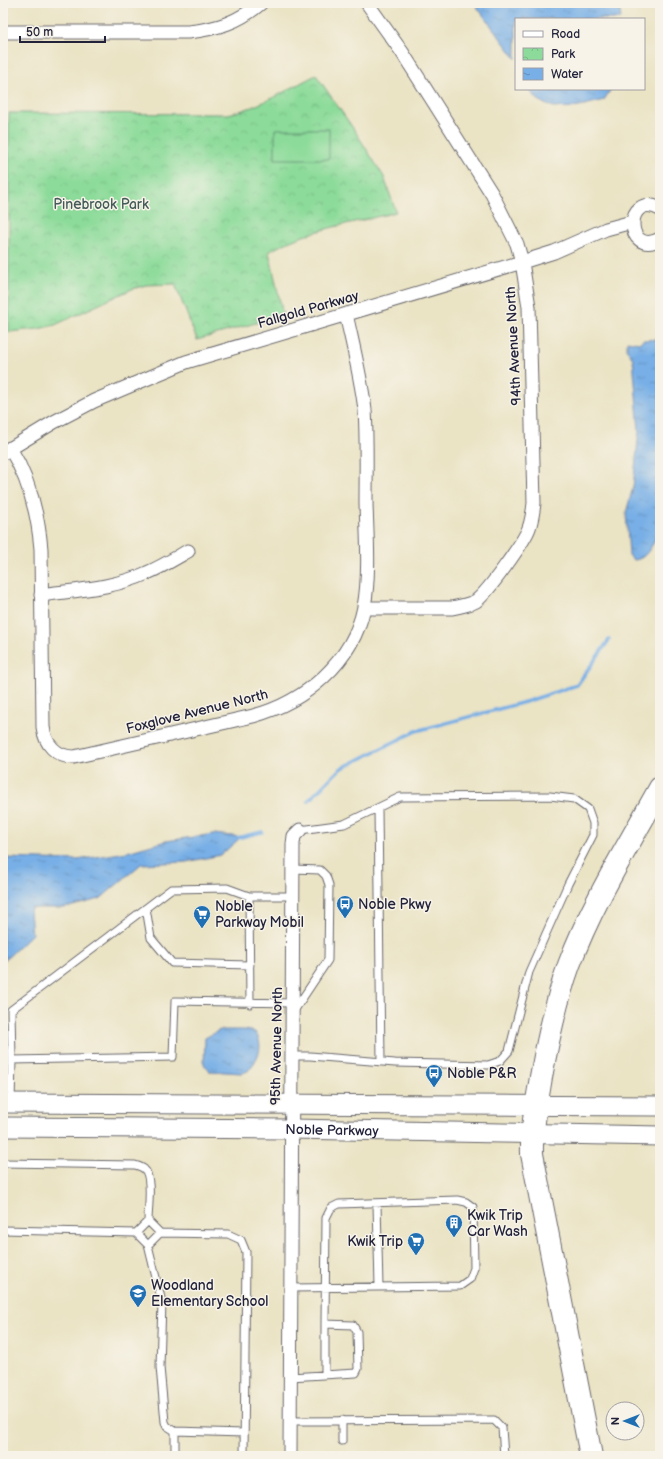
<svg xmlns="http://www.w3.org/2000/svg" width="663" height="1459" viewBox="0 0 663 1459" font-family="'Balsamiq Sans',sans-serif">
<defs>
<pattern id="park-crowns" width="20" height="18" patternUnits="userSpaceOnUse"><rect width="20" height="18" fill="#8cdb9a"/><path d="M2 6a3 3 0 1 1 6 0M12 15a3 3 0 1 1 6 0" fill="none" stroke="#78bc86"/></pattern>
<pattern id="water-ripples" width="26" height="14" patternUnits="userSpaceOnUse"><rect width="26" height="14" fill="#77afe6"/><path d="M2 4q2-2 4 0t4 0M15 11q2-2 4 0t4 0" fill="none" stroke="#618ebc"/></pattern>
</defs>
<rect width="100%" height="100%" fill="#f7f3e8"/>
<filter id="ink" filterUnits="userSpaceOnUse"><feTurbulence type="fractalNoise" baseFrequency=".025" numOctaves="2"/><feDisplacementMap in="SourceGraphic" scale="8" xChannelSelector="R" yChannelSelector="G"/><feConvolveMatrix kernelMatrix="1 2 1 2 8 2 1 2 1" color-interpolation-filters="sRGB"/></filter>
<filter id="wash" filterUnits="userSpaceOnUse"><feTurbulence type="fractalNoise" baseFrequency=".012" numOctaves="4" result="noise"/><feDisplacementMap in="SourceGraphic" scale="16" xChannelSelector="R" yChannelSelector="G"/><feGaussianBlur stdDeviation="0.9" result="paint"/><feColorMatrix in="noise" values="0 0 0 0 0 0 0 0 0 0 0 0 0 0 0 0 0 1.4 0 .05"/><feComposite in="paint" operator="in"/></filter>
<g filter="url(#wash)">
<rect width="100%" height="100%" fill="#eae3c4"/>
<!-- park -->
<path fill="url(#park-crowns)" stroke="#577e6a" d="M316,75l39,56 29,46 12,35c-41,11 -92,18 -127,40l14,63 -86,25 -22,-56 -29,1 -14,4 -77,36 -17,4 -29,3v-219l219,1c31,-6 60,-25 88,-39z"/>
<!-- pitch -->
<path fill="#8cdb9a" stroke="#577e6a" d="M275,129h54v30h-54z"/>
<!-- water -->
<path fill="url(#water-ripples)" stroke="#4c6890" d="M474,3h145l2,16h-105v40z
M529,89h82l-7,11c-27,7 -58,17 -75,-11z
M660,339v190c-6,12 -12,31 -27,31l-4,-5 -3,-42 7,-26 6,-56 -6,-72 -6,-9v-9l12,2 4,-3z
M214,834l27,3 -20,18 -35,7 -45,2 -41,35 -35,9h-34l-1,3 2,23 -29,28v-104l74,2 50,-8 39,-11z
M220,1030h24l11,2c10,14 3,27 -7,39l-6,2 -33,-2 -5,-7 1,-26z"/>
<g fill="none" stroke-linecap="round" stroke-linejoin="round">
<!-- stream -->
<path stroke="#77afe6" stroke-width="3.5" d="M308,801l32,-32 76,-38 109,-29 52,-17 32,-45
M237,838l25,-6"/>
</g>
</g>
<g filter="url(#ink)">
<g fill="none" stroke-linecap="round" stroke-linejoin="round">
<defs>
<path id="service" d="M378,808l3,254
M293,869l27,1 6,6 3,9 -1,75 -34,51
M249,896l1,108
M146,908l5,30 21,25 78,2
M292,1056h18l85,7 93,2 12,-4 9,-10 20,-79 39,-88 25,-49v-12l-5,-14 -14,-10 -24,-3 -150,1 -56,27 -44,6
M12,1060l-1,-50 160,-121 56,-1 22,8h44
M11,1103l1,-43 161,-3 2,-56 118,2
M3,1163l132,2c3,1 7,2 9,4 9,7 4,41 4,52
M377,1203l2,84
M3,1230l133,3 12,-12 12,12 68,1 13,6 5,12 -2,204
M136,1233l12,12 12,-12
M148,1245l14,57 -2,65 5,55 2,4 8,5 69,2
M325,1375v-51
M290,1377l66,-4 2,-4 -1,-37 -4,-7 -28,-1 1,-106 5,-10 8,-4 118,-4 9,2 7,5 1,61 -4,11 -10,7 -169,2
M290,1421l204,-1 8,8 2,28
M342,1441v-21
M175,1456v-25"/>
<path id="minor" d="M3,32h185c29,-3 51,-10 73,-29
M660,209c-36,-19 -36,49 0,30
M10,448c19,31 28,65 31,101l2,178c2,17 13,30 31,30l179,-41c52,-14 100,-54 111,-109 6,-33 3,-70 2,-103 0,-31 1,-63 -1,-94 -4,-33 -12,-64 -19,-96
M3,453l51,-31 40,-21 92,-39 336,-100 32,-10 52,-23 26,-7
M41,595c35,-5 74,-7 106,-22 14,-6 27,-14 41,-22
M364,608h88c8,-2 17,-3 24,-7 12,-9 48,-59 53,-73 3,-8 4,-16 5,-25l-5,-196 -7,-45 -5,-18 -25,-50 -90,-142 -35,-49
M290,1456l3,-612 1,-8 6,-6"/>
<g id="secondary">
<path d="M3,1103l657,3"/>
<path id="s1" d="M3,1127l288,2 369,7"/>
</g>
<path id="motorway" d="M591,1456l-59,-302c-1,-26 5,-51 9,-77 7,-38 15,-76 28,-112 23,-62 59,-119 91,-177"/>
</defs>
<!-- service casing -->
<use href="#service" stroke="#68666b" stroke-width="9"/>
<!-- minor casing -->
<use href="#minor" stroke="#68666b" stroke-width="15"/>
<!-- secondary casing -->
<use href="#secondary" stroke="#68666b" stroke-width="21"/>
<!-- motorway casing -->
<use href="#motorway" stroke="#68666b" stroke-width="24"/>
<!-- service -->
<use href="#service" stroke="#fff" stroke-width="7"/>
<!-- minor -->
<use href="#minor" stroke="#fff" stroke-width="13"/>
<!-- secondary -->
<use href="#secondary" stroke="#fff" stroke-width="19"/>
<!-- motorway -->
<use href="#motorway" stroke="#fff" stroke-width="22"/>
</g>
</g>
<!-- icons -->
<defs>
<symbol id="bus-pin" viewBox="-11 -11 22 30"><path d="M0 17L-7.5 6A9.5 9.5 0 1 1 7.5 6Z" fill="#1f6fb2" stroke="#f7f3e8"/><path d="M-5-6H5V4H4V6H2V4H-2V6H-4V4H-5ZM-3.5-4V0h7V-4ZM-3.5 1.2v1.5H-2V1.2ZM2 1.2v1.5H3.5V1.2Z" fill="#fff"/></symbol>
<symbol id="supermarket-pin" viewBox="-11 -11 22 30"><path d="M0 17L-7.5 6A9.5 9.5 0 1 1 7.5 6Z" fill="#1f6fb2" stroke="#f7f3e8"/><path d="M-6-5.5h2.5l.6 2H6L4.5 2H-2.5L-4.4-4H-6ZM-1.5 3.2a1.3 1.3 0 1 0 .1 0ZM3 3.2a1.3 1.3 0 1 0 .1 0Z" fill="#fff"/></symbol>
<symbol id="building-pin" viewBox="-11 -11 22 30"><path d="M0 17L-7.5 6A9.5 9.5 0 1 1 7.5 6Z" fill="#1f6fb2" stroke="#f7f3e8"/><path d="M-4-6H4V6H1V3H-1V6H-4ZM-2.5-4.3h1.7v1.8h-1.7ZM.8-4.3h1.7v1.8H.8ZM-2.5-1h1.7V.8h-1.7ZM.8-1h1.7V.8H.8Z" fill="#fff"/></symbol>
<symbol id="school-pin" viewBox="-11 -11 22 30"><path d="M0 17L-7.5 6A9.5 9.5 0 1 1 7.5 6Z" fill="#1f6fb2" stroke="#f7f3e8"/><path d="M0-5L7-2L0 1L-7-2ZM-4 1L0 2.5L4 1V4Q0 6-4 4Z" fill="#fff"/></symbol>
</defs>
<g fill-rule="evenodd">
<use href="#bus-pin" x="335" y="894" width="20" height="27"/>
<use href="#supermarket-pin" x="192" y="904" width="20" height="27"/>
<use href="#bus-pin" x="424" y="1063" width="20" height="27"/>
<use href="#building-pin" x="444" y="1213" width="20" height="27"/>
<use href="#supermarket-pin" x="406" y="1231" width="20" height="27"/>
<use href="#school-pin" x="128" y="1283" width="20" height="27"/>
</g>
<g text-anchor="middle" stroke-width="3" stroke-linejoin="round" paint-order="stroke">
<!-- park labels -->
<g font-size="14" fill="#425a58" stroke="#f7f3e8">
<text x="101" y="209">Pinebrook Park</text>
</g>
<!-- street labels -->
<g font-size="14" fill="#22223b" stroke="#f7f3e8">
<text transform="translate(308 309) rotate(-16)" y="5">Fallgold Parkway</text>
<text transform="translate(513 346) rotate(-93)" y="5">94th Avenue North</text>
<text transform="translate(197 711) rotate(-14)" y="5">Foxglove Avenue North</text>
<text transform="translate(276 1046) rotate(-89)" y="5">95th Avenue North</text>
<text dy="5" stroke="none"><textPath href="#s1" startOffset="329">Noble Parkway</textPath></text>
</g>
<!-- poi labels -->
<g font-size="14" fill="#22223b" stroke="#f7f3e8" text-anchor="start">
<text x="358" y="909">Noble Pkwy</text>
<text x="215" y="911">Noble<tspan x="215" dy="16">Parkway Mobil</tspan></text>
<text x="447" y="1078">Noble P&amp;R</text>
<text x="467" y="1220">Kwik Trip<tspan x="467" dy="16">Car Wash</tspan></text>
<text x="403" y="1246" text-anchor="end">Kwik Trip</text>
<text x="151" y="1290">Woodland<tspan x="151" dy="16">Elementary School</tspan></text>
</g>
</g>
<!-- margin -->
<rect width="663" height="1459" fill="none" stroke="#f7f3e8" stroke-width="16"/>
<!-- legend -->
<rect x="515" y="18" width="130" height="72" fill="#f7f3e8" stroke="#a29fa3"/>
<rect x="523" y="31" width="20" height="6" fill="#ffffff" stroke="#a29fa3"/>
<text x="551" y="38" font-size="12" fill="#22223b">Road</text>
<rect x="523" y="48" width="20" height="12" fill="url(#park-crowns)" stroke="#a29fa3"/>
<text x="551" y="58" font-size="12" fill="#22223b">Park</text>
<rect x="523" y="68" width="20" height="12" fill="url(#water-ripples)" stroke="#a29fa3"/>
<text x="551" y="78" font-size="12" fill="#22223b">Water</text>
<!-- north arrow -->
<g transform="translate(625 1421) rotate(270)"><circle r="19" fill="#f7f3e8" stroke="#a29fa3"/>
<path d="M0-3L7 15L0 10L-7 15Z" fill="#1f6fb2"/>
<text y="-6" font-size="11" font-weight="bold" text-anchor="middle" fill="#22223b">N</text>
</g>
<!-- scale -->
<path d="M20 36v6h85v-6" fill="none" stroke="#22223b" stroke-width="2"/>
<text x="26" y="36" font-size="12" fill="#22223b" stroke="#f7f3e8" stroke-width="3" paint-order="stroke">50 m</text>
</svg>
